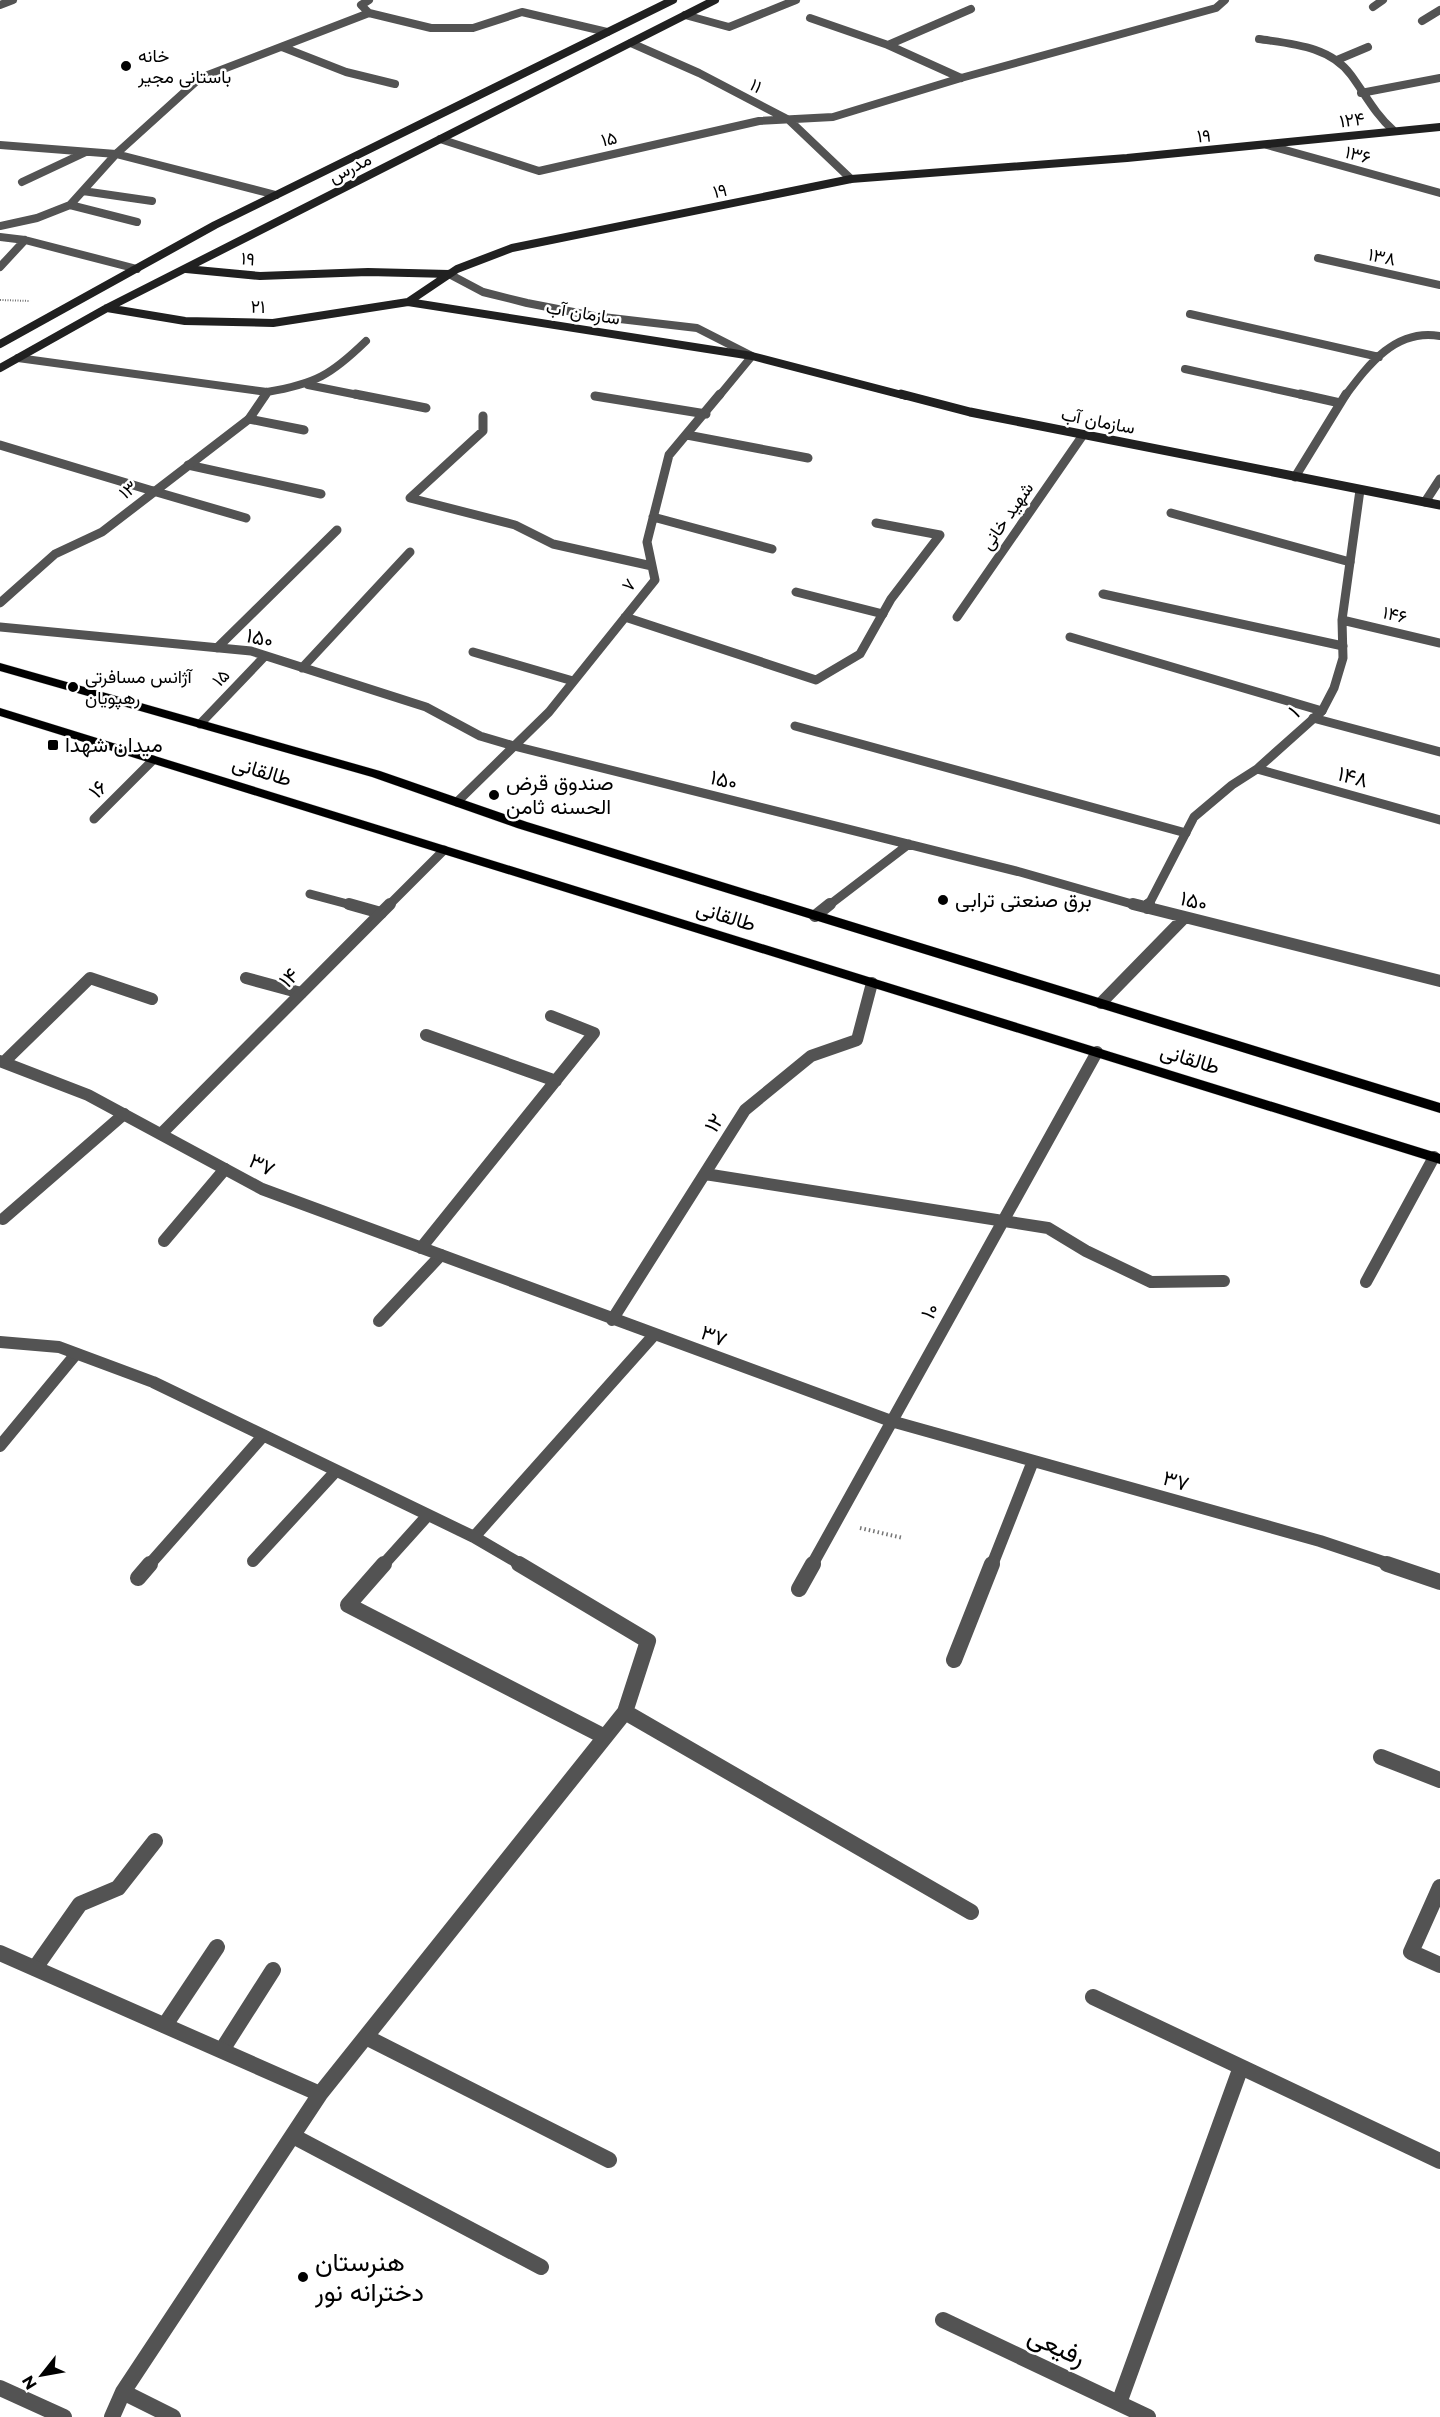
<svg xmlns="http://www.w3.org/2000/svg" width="1440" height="2417" viewBox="0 0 1440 2417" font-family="Montserrat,Vazirmatn,sans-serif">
<rect width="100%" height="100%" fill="#fff"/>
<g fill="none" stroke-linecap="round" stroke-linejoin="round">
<defs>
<path id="primary" d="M0,663l380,108 147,51 913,281v10l-923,-285 -145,-51 -372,-106z
M0,708l1440,446v10l-1440,-448z"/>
</defs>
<!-- primary casing -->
<use href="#primary" stroke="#dbdbdb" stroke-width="1"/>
<!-- path-far1 -->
<path stroke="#757575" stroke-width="2" stroke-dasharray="1 1.5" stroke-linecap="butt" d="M0,300l30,1"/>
<!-- path -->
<path stroke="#757575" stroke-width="4" stroke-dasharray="1.5 3" stroke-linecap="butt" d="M860,1528l43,10"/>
<!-- lane-far3 -->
<path stroke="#535353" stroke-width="8" d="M1373,7l10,-7
M1422,21l18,-11
M1337,60l31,-13
M308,385l55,11"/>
<!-- lane-far2 -->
<path stroke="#535353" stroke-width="9" d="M355,394l71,14
M595,396l111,18
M249,419l55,11
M188,465l133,29
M153,491l93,27
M1171,513l179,49
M796,592l87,22
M1103,594l240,52
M1070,637l252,74
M473,652l100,29
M1313,718l127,34
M795,726l391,107
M94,819l59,-59
M310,894l45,12"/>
<!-- lane-far1 -->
<path stroke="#535353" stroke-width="12" d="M349,904l32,9
M246,978l55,15
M3,1219l121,-105
M164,1241l61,-72
M1366,1282l68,-125
M379,1321l62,-66
M0,1446l76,-92
M253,1561l83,-90"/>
<!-- lane -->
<path stroke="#535353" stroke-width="16" d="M1381,1757l59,23
M35,1968l45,-64 38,-16 37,-47
M165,2025l52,-78
M222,2050l51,-80"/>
<!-- street-far3 -->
<path stroke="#535353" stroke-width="8" d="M369,0l-8,5 8,8
M0,5l13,-5
M369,13l62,15h42l49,-16 85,20
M685,15l44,12 67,-27
M810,18l78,27 73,33
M1259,39c33,5 71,7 92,36 14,19 24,39 42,55
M631,43l68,30 90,47 62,59
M888,45l83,-36
M282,47l64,25 49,12
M1361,93l79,-15
M440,139l99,32 220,-50 74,-4 128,-39 255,-70 9,-8
M0,145l116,9 160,41
M1267,145l173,48
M22,182l64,-30
M83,191l69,10
M70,205l67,17
M0,226l37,-8 33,-13 46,-51 84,-76 169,-65
M0,237l25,3 112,29
M1318,258l122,27
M0,267l25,-27
M449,274l34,18 44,11 67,13 103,12 55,28 -33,40
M1190,314l189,43
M18,358l249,34c48,-8 64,-17 99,-51
M1185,369l122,27
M265,396l2,-4
M1345,396c24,-32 51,-68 95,-60"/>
<!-- street-far2 -->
<path stroke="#535353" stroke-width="9" d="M1300,394l40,9
M483,416v15l-73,67 105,27 38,19 99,22
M687,435l121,23
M0,445l153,46
M1295,477l51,-83
M1425,502l15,-23
M653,517l119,32
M0,603l55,-49 47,-22 147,-113 17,-25
M625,617l191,63 44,-26 31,-55 49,-64 -64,-12
M957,617l126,-182
M1342,620l98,23
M0,627l251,24 175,56 54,29 34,10 506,126 119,34
M217,648l120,-118
M302,668l108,-116
M200,724l65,-68
M1257,769l183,51
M457,802l92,-90 106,-132 -8,-38 22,-87 51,-61
M388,906l56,-56
M828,906l81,-62
M1148,906l46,-89 38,-32 25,-16 65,-58 12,-23 9,-30 -1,-38 18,-130"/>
<!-- street-far1 -->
<path stroke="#535353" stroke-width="12" d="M1133,904l307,77
M1147,908l2,-4
M815,916l15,-12
M1101,1003l84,-86
M426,1035l130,46
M0,1061l88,34 174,94 629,232 429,120 72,24
M4,1062l86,-84 62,21
M161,1134l229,-230
M705,1174l343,54 38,23 65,31 73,-1
M421,1248l173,-215 -43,-17
M612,1320l133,-210 66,-54 46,-16 15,-57
M0,1342l59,5 94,35 321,155
M149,1565l114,-129
M383,1565l45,-50
M522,1565l-48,-28 180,-202
M812,1565l285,-513
M992,1565l41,-104"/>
<!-- street -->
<path stroke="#535353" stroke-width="16" d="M384,1564l-36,41 257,132
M1387,1564l53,18
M138,1578l12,-14
M799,1589l14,-25
M954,1660l38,-96
M625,1712l346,200
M1440,1887l-29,65 29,13
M0,1953l320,141
M1093,1997l347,164
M366,2037l243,123
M293,2136l248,131
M943,2320l205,97
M0,2388l64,29
M123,2392l50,25
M1119,2403l122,-336
M112,2417l11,-25 197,-298 305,-382 23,-71 -129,-77"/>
<!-- secondary-far1 -->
<path stroke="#202020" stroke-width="8" d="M186,269l74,7 108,-4 81,2
M408,302l49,-33 55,-21 339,-69 276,-21 313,-31
M107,308l78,13 88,2 135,-21 344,54 154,40
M0,344l215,-119 458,-225
M0,368l107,-60 608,-308"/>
<!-- secondary -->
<path stroke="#202020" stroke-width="9" d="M901,394l69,18 470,93"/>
<!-- primary -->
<use href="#primary" fill="#000" fill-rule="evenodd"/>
</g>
<!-- markers -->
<g fill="#000" stroke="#fff" stroke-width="2">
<circle cx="126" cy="66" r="6"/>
<circle cx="73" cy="687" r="6"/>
<rect x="47" y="739" width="12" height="12" rx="3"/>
<circle cx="494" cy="795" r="6"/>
<circle cx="943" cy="900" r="6"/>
<circle cx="303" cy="2277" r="6"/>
</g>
<g text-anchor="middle" stroke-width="5" stroke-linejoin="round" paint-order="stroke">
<!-- far-poi labels -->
<g font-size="18" fill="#000" stroke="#fff" text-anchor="start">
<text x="138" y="62">خانه<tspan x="138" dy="21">باستانی مجیر</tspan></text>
<text x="85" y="683">آژانس مسافرتی<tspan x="85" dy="21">رهپویان</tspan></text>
</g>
<!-- far-street labels -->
<g font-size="18" fill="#000" stroke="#fff">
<text transform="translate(756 86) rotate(28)" y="6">۱۱</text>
<text transform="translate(1352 120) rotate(-7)" y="6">۱۲۴</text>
<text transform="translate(1204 136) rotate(-5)" y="6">۱۹</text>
<text transform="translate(609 139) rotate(-13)" y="6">۱۵</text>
<text transform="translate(1358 155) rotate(15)" y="6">۱۳۶</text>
<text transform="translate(350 168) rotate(-27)" y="6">مدرس</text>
<text transform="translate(720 191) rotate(-12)" y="6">۱۹</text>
<text transform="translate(1382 257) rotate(12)" y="6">۱۳۸</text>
<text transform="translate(248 259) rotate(5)" y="6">۱۹</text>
<text transform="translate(258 307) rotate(1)" y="6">۲۱</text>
<text transform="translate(583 313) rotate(9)" y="6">سازمان آب</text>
<text transform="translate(1098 421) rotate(11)" y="6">سازمان آب</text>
<text transform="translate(128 490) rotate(-39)" y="6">۱۳</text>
<text transform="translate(1007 516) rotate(-55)" y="6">شهید خانی</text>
<text transform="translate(629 585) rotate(-51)" y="6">۷</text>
<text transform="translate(1395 615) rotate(13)" y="6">۱۴۶</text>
<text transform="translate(221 678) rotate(-46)" y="6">۱۵</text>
</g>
<!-- street labels -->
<g font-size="21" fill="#000" stroke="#fff">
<text transform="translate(260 638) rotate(13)" y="7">۱۵۰</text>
<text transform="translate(1294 712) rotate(-42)" y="7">۱</text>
<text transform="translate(262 771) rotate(17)" y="7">طالقانی</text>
<text transform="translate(1353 777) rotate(15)" y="7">۱۴۸</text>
<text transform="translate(724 780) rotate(14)" y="7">۱۵۰</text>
<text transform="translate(98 789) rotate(-45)" y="7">۱۶</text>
<text transform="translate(1194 901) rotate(14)" y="7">۱۵۰</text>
<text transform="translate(726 916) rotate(17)" y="7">طالقانی</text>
<text transform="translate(289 978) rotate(-45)" y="7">۱۴</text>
<text transform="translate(1190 1059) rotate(17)" y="7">طالقانی</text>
<text transform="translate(714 1123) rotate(-58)" y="7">۱۲</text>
<text transform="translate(262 1165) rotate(26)" y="7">۳۷</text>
<text transform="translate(930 1311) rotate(-61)" y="7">۱۰</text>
<text transform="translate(714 1336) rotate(20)" y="7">۳۷</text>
<text transform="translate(1176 1481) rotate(16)" y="7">۳۷</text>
</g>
<!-- poi labels -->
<g font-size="21" fill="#000" stroke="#fff" text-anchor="start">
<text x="65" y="752">میدان شهدا</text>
<text x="506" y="790">صندوق قرض<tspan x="506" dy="24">الحسنه ثامن</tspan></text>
<text x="955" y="907">برق صنعتی ترابی</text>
</g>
<!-- near-poi labels -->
<g font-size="26" fill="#000" stroke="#fff" text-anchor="start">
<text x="315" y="2271">هنرستان<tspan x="315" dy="30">دخترانه نور</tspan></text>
</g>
<!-- near-street labels -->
<g font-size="26" fill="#000" stroke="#fff">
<text transform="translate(1057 2346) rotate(25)" y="9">رفیعی</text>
</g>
</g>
<!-- north arrow -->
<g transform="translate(42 2375) rotate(239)" stroke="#ffffff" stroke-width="4.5" paint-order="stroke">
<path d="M0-4.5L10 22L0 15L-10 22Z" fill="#000000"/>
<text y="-9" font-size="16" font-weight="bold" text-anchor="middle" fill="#000000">N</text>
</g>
</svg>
